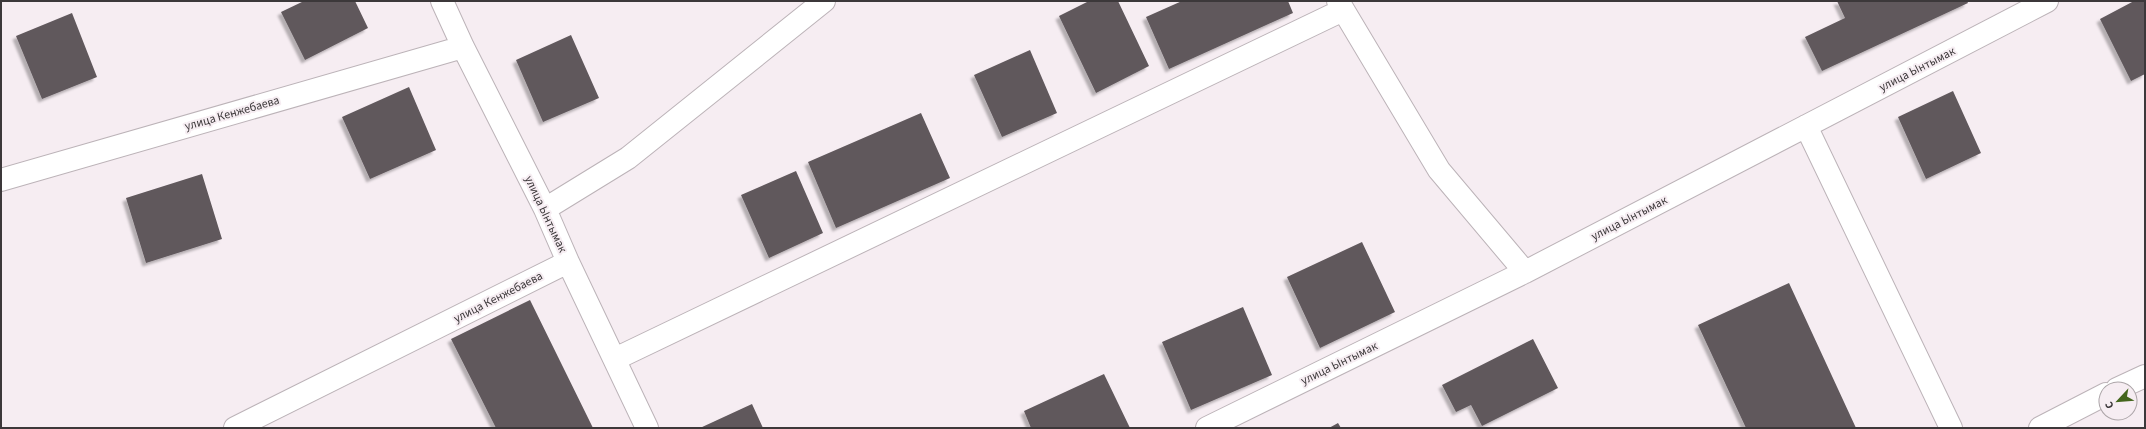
<svg xmlns="http://www.w3.org/2000/svg" width="2146" height="429" viewBox="0 0 2146 429" font-family="'Source Sans 3',sans-serif">
<defs>
<filter id="shadow"><feDropShadow dx="-3.5" dy="3.5" stdDeviation="1" flood-color="#0004"/></filter>
</defs>
<rect width="100%" height="100%" fill="#f6edf2"/>
<!-- building -->
<path fill="#60585c" filter="url(#shadow)" d="M304,1h51l13,27 -63,32 -24,-48z
M1089,1h29l31,65 -53,27 -37,-77z
M1182,1h106l5,12 -124,56 -23,-52z
M1837,1h130l1,2 -146,68 -17,-34 40,-19z
M2134,1h11v73l-14,7 -31,-62z
M72,13l25,64 -55,22 -26,-63z
M571,35l28,63 -56,24 -27,-62z
M1030,50l27,63 -55,24 -28,-62z
M409,87l27,63 -66,29 -28,-62z
M1953,91l28,62 -55,26 -28,-62z
M921,113l29,65 -114,50 -28,-66z
M796,171l27,62 -54,25 -28,-63z
M202,174l20,65 -76,24 -20,-65z
M1362,242l33,70 -75,36 -33,-71z
M1789,283l67,145h-110l-48,-103z
M530,300l63,128h-97l-45,-89z
M1243,307l29,68 -81,35 -29,-68z
M1533,339l25,49 -76,38 -11,-21 -15,7 -14,-27z
M1104,374l26,54h-99l-7,-17z
M752,404l11,24h-63z
M1338,423l3,5h-12z"/>
<g fill="none" stroke-linecap="round" stroke-linejoin="round">
<defs>
<path id="street" d="M442,1l21,46 82,162 23,53 79,166
M1338,1l101,169 86,102
M1806,126l145,302
M1,180l462,-133
M545,209l83,-51 196,-157
M615,359l728,-349
M2117,389l28,-13
M235,428l333,-166
M1207,428l318,-156 522,-271
M2040,428l66,-34"/>
</defs>
<!-- street casing -->
<use href="#street" stroke="#bcb3b8" stroke-width="24"/>
<!-- street -->
<use href="#street" stroke="#fff" stroke-width="22"/>
</g>
<g text-anchor="middle" stroke-width="4" stroke-linejoin="round" paint-order="stroke">
<!-- street labels -->
<g font-size="12" fill="#3c383a" stroke="#f6edf2">
<text transform="translate(1917 69) rotate(-27)" y="4">улица Ынтымак</text>
<text transform="translate(232 113) rotate(-16)" y="4">улица Кенжебаева</text>
<text transform="translate(546 214) rotate(65)" y="4">улица Ынтымак</text>
<text transform="translate(1629 218) rotate(-27)" y="4">улица Ынтымак</text>
<text transform="translate(498 297) rotate(-27)" y="4">улица Кенжебаева</text>
<text transform="translate(1339 363) rotate(-26)" y="4">улица Ынтымак</text>
</g>
</g>
<!-- border -->
<rect width="2146" height="429" fill="none" stroke="#3c383a" stroke-width="4"/>
<!-- north arrow -->
<g transform="translate(2118 401) rotate(244)"><circle r="19" fill="#f6edf2" stroke="#aca5a8"/>
<path d="M0-3L7 15L0 10L-7 15Z" fill="#44661d"/>
<text y="-6" font-size="11" font-weight="bold" text-anchor="middle" fill="#3c383a">С</text>
</g>
</svg>
